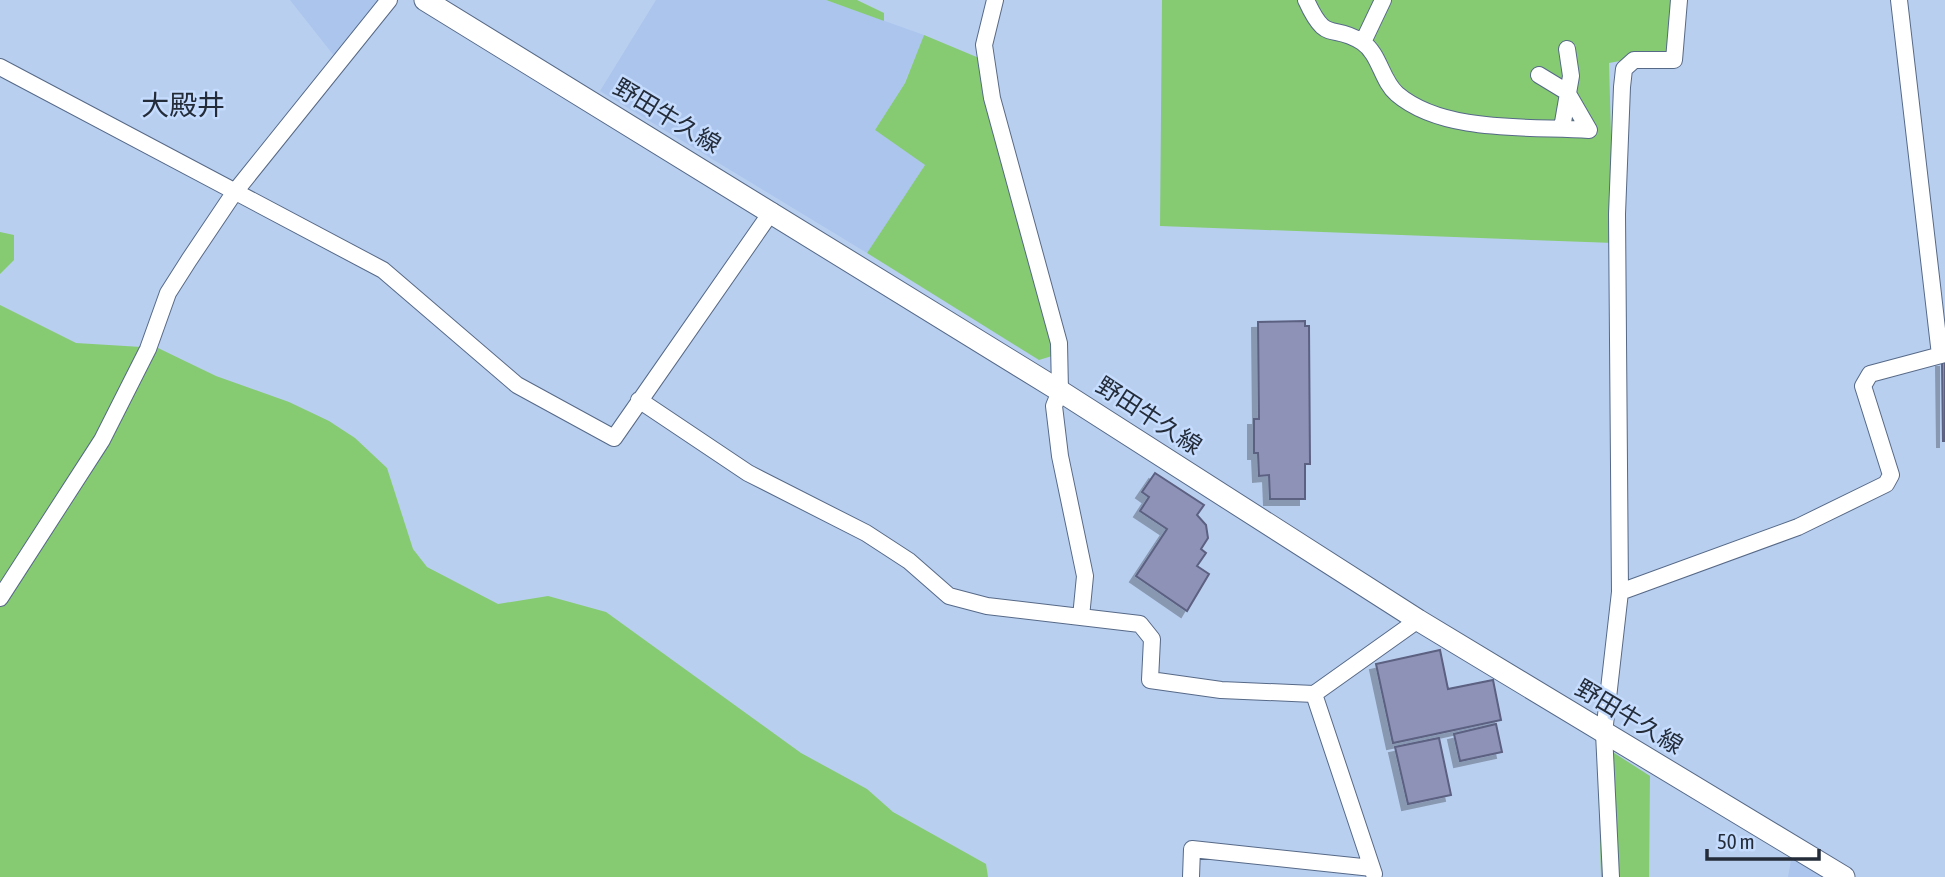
<svg xmlns="http://www.w3.org/2000/svg" width="1945" height="877" viewBox="0 0 1945 877" font-family="'Asap Condensed','Noto Sans JP',sans-serif">
<defs>
<filter id="shadow"><feDropShadow dx="-6" dy="6" stdDeviation="0" flood-color="#0004"/></filter>
</defs>
<rect width="100%" height="100%" fill="#b9cff0"/>
<!-- built -->
<path fill="#abc5ed" d="M290,0h90l-45,57z
M656,0h170l98,35 -20,49 -29,46 50,35 -58,88 -267,-162z
M1792,855l32,22h-36z"/>
<!-- green -->
<path fill="#86cb72" d="M826,0h31l27,13v8z
M1162,0h516l-9,52 -60,11 5,180 -454,-17z
M924,35l55,23 73,280v18l-13,4 -172,-107 58,-88 -50,-35 30,-47z
M0,232l14,3v25l-14,14z
M0,305l76,38 82,5 58,28 73,26 40,19 26,17 32,30 26,81 14,18 71,37 50,-8 58,16 195,141 66,36 26,23 93,52 2,13h-988z
M1597,742l53,34 -1,101h-48z"/>
<!-- building -->
<path fill="#8d92b6" stroke="#5c6081" stroke-width="2" filter="url(#shadow)" d="M1305,321v5h4l1,138h-5v35h-35l-1,-24 -10,1 -1,-23h-4v-34h5l-1,-97z
M1942,361h3v80h-2z
M1155,473l49,32 -7,10 9,10 2,13 -7,11 5,4 -9,13 12,8 -22,37 -51,-35 31,-47 -27,-18 9,-14 -7,-5z
M1440,650l8,39 45,-9 8,40 -108,23 -17,-79z
M1496,724l6,28 -42,9 -6,-27z
M1439,738l12,57 -43,9 -13,-57z"/>
<g fill="none" stroke-linecap="round" stroke-linejoin="round">
<defs>
<path id="minor" d="M995,0l-11,45 8,53 67,245 1,48 -6,15 6,50 25,120 -4,41
M1306,0c21,46 25,22 56,42 18,12 19,38 35,52 47,40 134,32 192,36l-22,-38 -28,-17
M1899,0l41,355
M1363,42l20,-42
M0,67l383,203 134,115 97,53 158,-227
M1562,128l9,-52 -4,-27
M639,400l109,73 118,60 43,28 40,35 38,10 153,18 12,15 -2,41 71,10 93,4 104,-74
M1620,592l178,-65 88,-43 5,-9 -28,-89 7,-12 75,-20
M0,598l102,-158 46,-91 20,-56 21,-33 45,-67 155,-193
M1314,694l60,180
M1191,877l1,-28 180,19
M1611,877l-7,-144 16,-141 -3,-378 5,-127 2,-18 10,-9h40l5,-60"/>
<path id="major" d="M425,0l635,391 358,229 426,257"/>
</defs>
<!-- minor casing -->
<use href="#minor" stroke="#566987" stroke-width="18"/>
<!-- major casing -->
<use href="#major" stroke="#566987" stroke-width="23"/>
<!-- minor -->
<use href="#minor" stroke="#fff" stroke-width="16"/>
<!-- major -->
<use href="#major" stroke="#fff" stroke-width="21"/>
</g>
<g text-anchor="middle" stroke-width="5" stroke-linejoin="round" paint-order="stroke">
<!-- street labels -->
<g font-size="24" fill="#242c39" stroke="#c5dcfe">
<text transform="translate(667 116) rotate(31)" y="8">野田牛久線</text>
<text transform="translate(1149 416) rotate(33)" y="8">野田牛久線</text>
<text transform="translate(1629 717) rotate(31)" y="8">野田牛久線</text>
</g>
<!-- quarter labels -->
<g font-size="28" fill="#242c39" stroke="#c5dcfe">
<text x="183" y="115">大殿井</text>
</g>
</g>
<!-- scale -->
<path d="M1707 849v10h112v-10" fill="none" stroke="#242c39" stroke-width="3.5"/>
<text x="1717" y="849" font-size="21" fill="#242c39" stroke="#c5dcfe" stroke-width="5" paint-order="stroke">50 m</text>
</svg>
